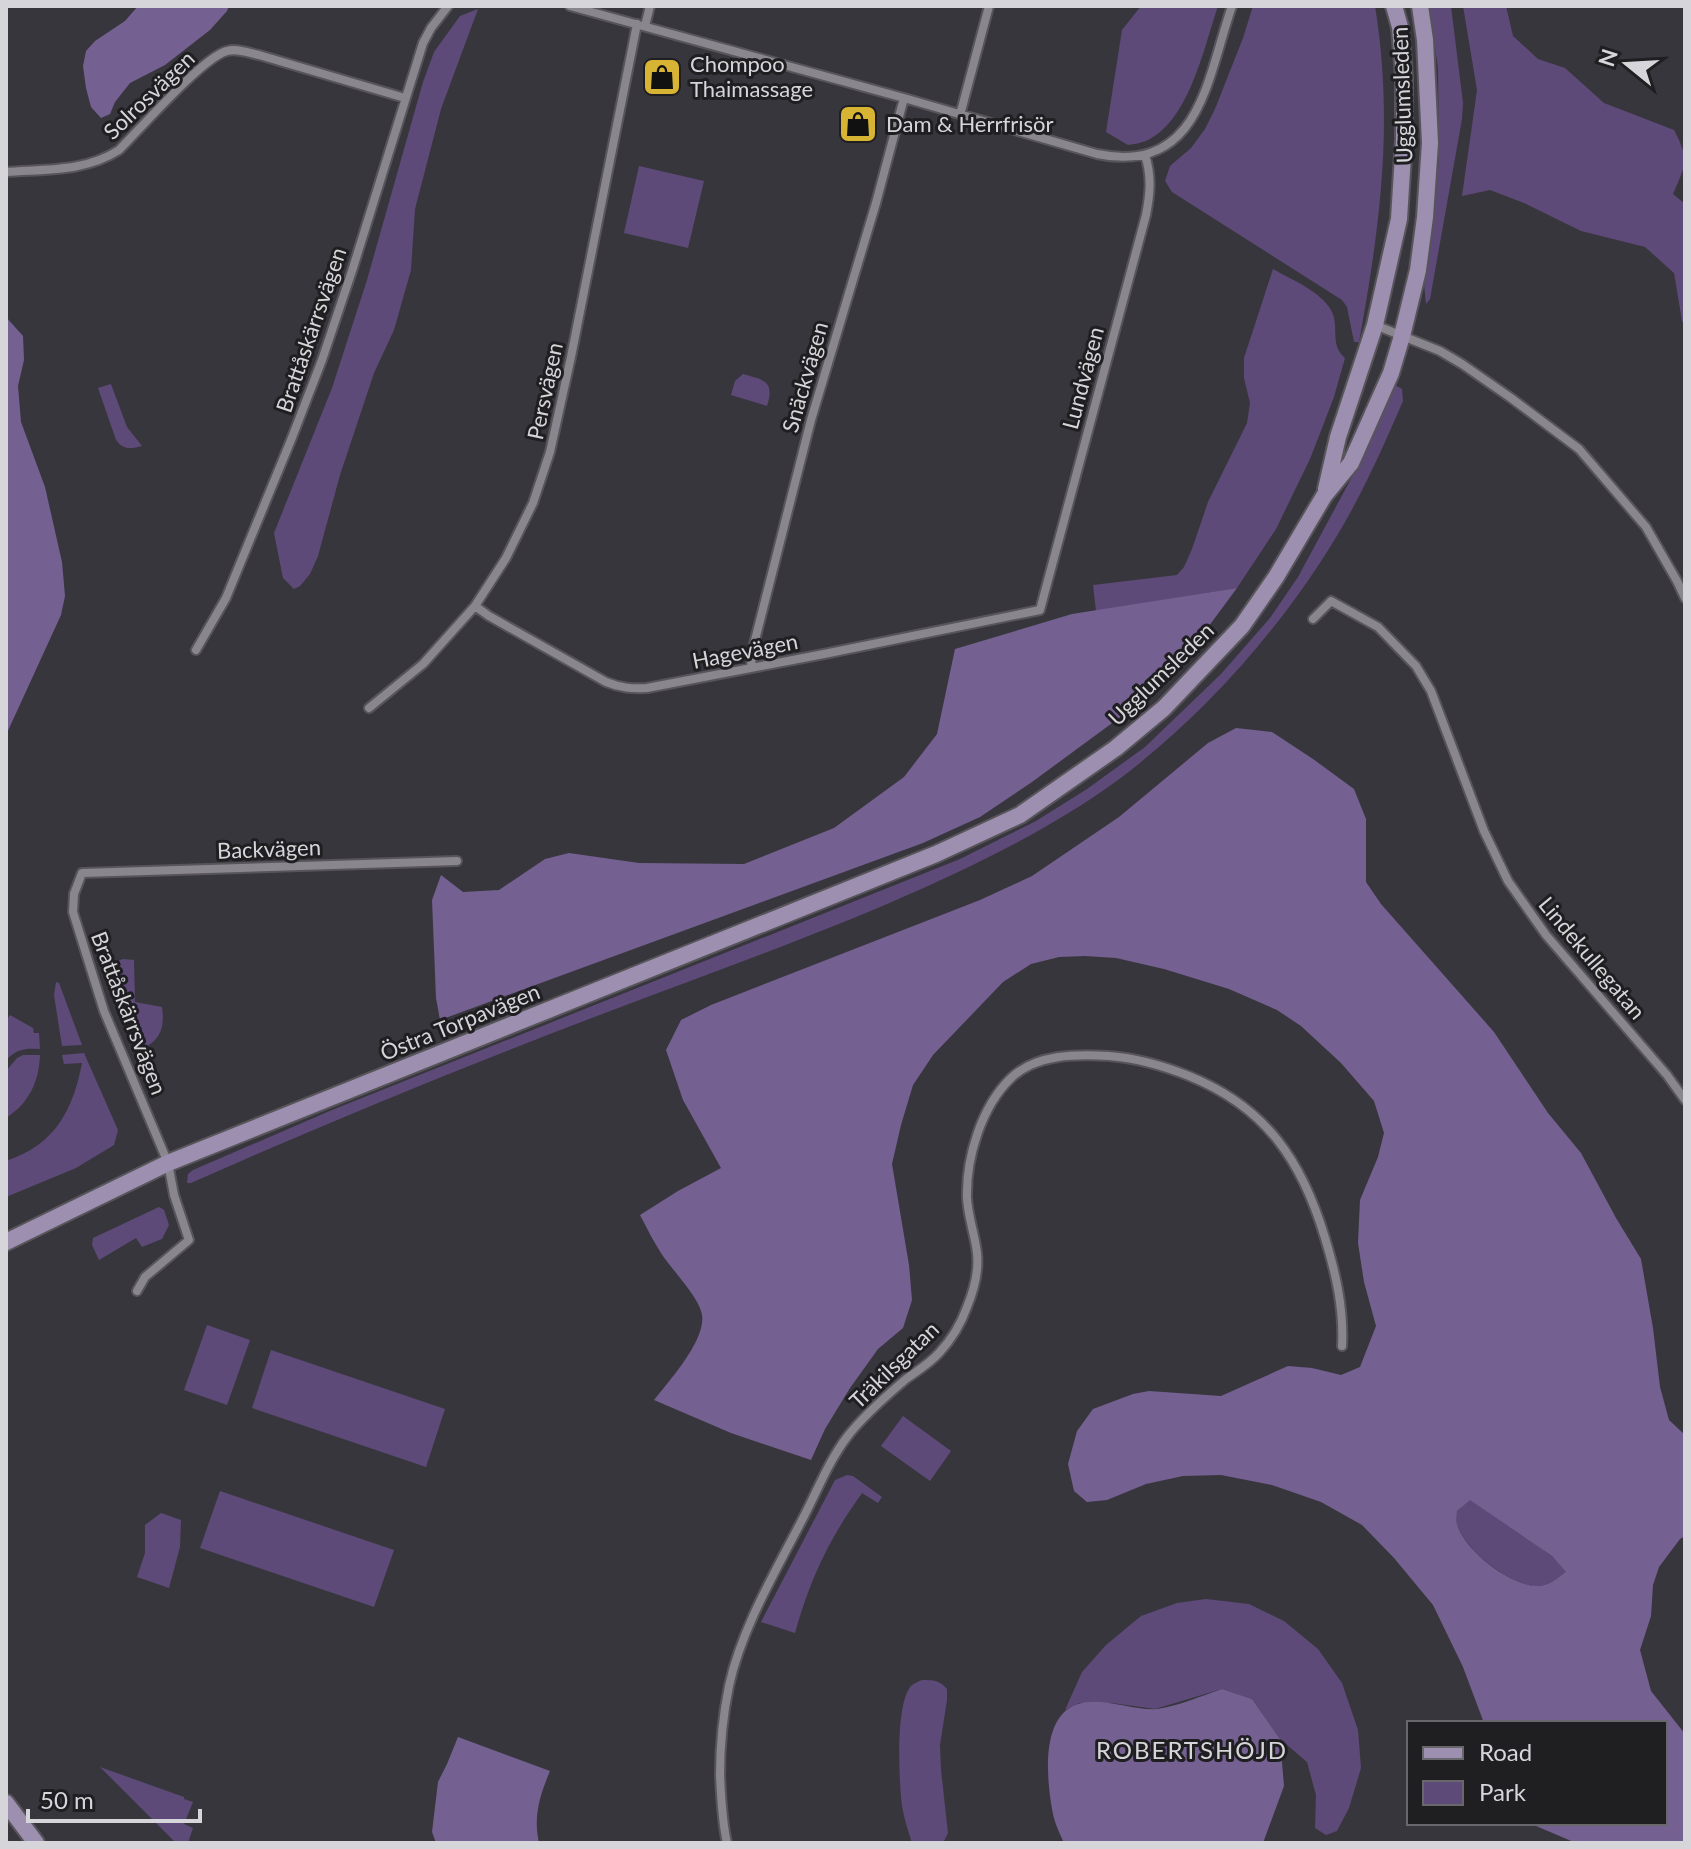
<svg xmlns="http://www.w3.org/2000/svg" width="1691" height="1849" viewBox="0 0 1691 1849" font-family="Lato,sans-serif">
<rect width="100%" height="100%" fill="#38363d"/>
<!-- green -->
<path fill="#5d4a78" d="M1141,6h77c-14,41 -29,116 -72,135 -5,2 -12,3 -18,4l-22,-13 16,-102z
M1253,6h122c19,117 5,221 -16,336h-5l-7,-35 -5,-7 -170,-108 -7,-11 5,-15 21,-18 14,-19 10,-20 28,-71z
M1429,6h22l12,97 -1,16 -32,180 -4,5 -2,-20 15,-123 -1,-93z
M1463,6h43l7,30 25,23 27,9 39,35 70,27c16,31 12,33 -1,64l12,10v121l-3,-4 -8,-48 -29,-26 -64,-16 -57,-28 -34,-13 -28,6 15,-106z
M478,9l-37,100 -26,100 -4,61 -17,60 -20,43 -34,102 -22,81 -8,18 -10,12 -6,3 -11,-11 -9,-45 58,-145 35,-108 56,-198 11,-30 26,-36z
M639,166l65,15 -16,67 -64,-15z
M1273,269c19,11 47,22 58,41 9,16 -2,35 14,48l-11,39 -24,62 -34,70 -39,59 -141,23 -3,-26 84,-10 7,-8 8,-18 16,-47 39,-79 3,-20 -6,-25v-20z
M743,374c21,6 32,7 24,32l-36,-11 4,-14z
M111,384l16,43 15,19c-11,3 -19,4 -26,-6l-18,-52z
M1395,385l7,4 1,12c-19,44 -38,87 -62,128 -55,94 -136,186 -223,251 -59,43 -124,76 -190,106 -93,42 -190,77 -286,113 -152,57 -303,118 -451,184h-4l1,-9 5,-4 139,-60 628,-251 76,-38 51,-32 58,-42 76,-73 49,-56 28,-41 61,-113z
M123,959l11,1 1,42 27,5c3,18 -1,33 -18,41l-3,-2 -30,-73 -1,-9z
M56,982l3,1 23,62 -20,1 -8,-51z
M10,1015l23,13 1,5h5l1,16c-15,-1 -23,0 -34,11v-39z
M84,1053l34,77 -4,15 -38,23 -70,29v-36c49,-16 67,-51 76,-98l-18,1 -2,-9z
M23,1055h17c-1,27 -11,48 -34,63v-47l11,-13z
M159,1207l5,3 5,15 -7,14 -20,8 -6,-9 -37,22 -7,-15 1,-7z
M207,1325l43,15 -23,65 -43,-15z
M271,1350l174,59 -19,58 -174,-59z
M903,1416l48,35 -21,30 -49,-35z
M847,1475l6,1 29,21 -4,6 -16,-10c-33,46 -52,86 -67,140l-34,-11 74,-142z
M220,1491l174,59 -20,57 -174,-59z
M1470,1499l82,57 15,16c-8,5 -19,14 -28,14 -26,3 -76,-38 -82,-62 -1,-4 0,-9 0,-13z
M161,1513l20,7 -1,27 -11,41 -32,-11 8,-24v-28z
M1206,1599l43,5 35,17 34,28 24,34 16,47 3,38 -12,40 -12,23 -11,4 -11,-7 1,-33 -9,-33 -27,-23 -28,-40 -30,-10 -67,20 -43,-6h-33l-14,7 17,-38 24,-27 35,-29 36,-13z
M922,1680c12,0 17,0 25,9v11l-7,45 1,25 7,63 -5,10h-31c-4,-12 -8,-25 -10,-37 -3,-24 -7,-102 9,-120 4,-3 6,-4 11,-6z
M100,1767l84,30v2l9,3 -9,22 9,4 -5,15h-12z"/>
<!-- forest -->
<path fill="#756092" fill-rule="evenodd" d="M138,6h91l-2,5 -17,19 -45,35 -35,18 -15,19 -5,12 -9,4 -10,-11 -5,-19 -3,-22 3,-15 9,-10 30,-20z
M6,317l17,19 1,24 -6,26 3,36 24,65 17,75 3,34 -4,19 -55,120z
M1237,588l-51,69 -67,61 -87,64 -52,35 -57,26 -483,177 -4,-22 -4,-98 9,-25 22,17 36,-2 46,-31 24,-6 70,10 105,1 90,-36 70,-51 33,-43 18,-85 117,-35z
M1236,728l36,4 41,27 41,30 12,30v63l15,22 113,128 54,81 33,40 35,65 25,41 12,69 7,59 9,33 16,15v101l-5,3 -21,28 -6,18 -2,31 -11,34 11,41 34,43v109h-109l-47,-20h136v-100h-181l-21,-56 -30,-62 -39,-47 -32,-33 -41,-23 -49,-17 -51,-10 -38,1 -37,8 -39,16 -20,2 -13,-11 -6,-27 9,-33 16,-22 40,-15 16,-3 72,5 67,-30 24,2 29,7 19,-8 16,-41 -12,-44 -6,-39 2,-43 18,-43 6,-24 -10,-32 -33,-38 -40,-37 -24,-16 -48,-21 -65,-20 -48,-11 -31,-2 -26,1 -28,7 -28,18 -70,73 -20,30 -12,40 -9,39 17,101 3,35 -9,28 -25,21 -28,39 -25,41 -14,31 -80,-27 -77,-33c15,-19 52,-60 48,-85 -2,-17 -31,-46 -41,-62 -8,-12 -14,-25 -21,-38l38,-24 43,-23 -38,-68 -17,-50 15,-30 30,-15 269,-105 52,-24 87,-59 89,-74zM1470,1500l82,56 14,16c-7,5 -18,14 -27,14 -27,2 -76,-37 -82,-62 -1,-4 0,-9 0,-13z
M1222,1689l30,10 28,40 4,47 -21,57h-199c-4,-9 -9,-19 -11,-29 -6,-31 -14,-98 25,-110 24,-8 56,7 79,5 22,-3 44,-13 65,-20z
M458,1737l92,34c-10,24 -17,45 -11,72h-103l-4,-11 6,-50 9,-18z"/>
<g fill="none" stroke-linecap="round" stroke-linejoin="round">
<defs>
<path id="street" d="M570,6l334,92 193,56c103,21 110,-76 135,-148
M645,26l5,-20
M960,115l29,-109
M6,172c40,-3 79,0 113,-22 21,-21 84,-93 108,-99 10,-3 22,2 32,4l146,43
M1375,325l65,26 22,13 49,34 68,51 67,78 31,54 8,17
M475,606l14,10 117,66c15,6 26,7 41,6l177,-34 216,-44 106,-395c4,-21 6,-38 -1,-60
M1313,619l18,-18 47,26 38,39 15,25 53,140 24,50 38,54 121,140 18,25
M196,650l30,-52 65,-158 31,-80 31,-92 70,-225 8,-15 17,-22
M751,668l1,-16 59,-232 65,-217 28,-105
M369,708l54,-44 52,-58 31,-48 27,-55 17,-51 21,-95 66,-333
M137,1291l8,-14 44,-37 -15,-45 -6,-32 -64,-152 -31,-99 1,-18 8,-21 375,-12
M727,1843c-5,-22 -6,-46 -7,-68 0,-31 3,-60 9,-89 12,-56 46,-114 72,-164 15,-28 27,-60 46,-85 16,-21 39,-41 59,-58 11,-8 23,-15 33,-26 12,-13 22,-29 28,-46 7,-17 12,-36 10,-54 -2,-18 -9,-36 -10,-55 -1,-40 14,-91 44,-120 25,-24 65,-24 98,-22 27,2 55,10 80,20 77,31 113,85 136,162 11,36 19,71 17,108"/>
<path id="secondary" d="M1326,489l12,-52 37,-112 24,-106 5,-80v-62l-4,-50 -6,-21
M6,1242l162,-79 768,-309 84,-39 96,-67 48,-40 78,-82 34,-49 48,-81 27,-33 40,-90 11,-37 16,-66 7,-53 5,-74 -5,-103 -5,-34
M6,1803l30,40"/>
</defs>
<!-- street casing -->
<use href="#street" stroke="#57545a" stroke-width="12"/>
<!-- secondary casing -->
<use href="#secondary" stroke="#57545a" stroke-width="20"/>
<!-- street -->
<use href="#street" stroke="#89868e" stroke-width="8"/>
<!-- secondary -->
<use href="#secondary" stroke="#9c8faf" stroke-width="16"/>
</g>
<!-- icons -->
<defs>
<symbol id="shop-square" viewBox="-11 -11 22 22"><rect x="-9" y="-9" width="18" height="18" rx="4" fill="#d7b434" stroke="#1f1e21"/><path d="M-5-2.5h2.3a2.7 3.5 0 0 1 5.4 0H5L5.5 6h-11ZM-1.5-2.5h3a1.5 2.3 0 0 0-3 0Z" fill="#111"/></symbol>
</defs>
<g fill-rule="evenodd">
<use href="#shop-square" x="640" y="55" width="44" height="44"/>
<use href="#shop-square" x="836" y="102" width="44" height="44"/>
</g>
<g text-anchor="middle" stroke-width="6" stroke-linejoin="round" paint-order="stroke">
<!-- poi labels -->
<g font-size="22" fill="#d6d5d9" stroke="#1f1e21" text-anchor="start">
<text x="690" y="72">Chompoo<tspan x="690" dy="25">Thaimassage</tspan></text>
<text x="886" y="132">Dam &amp; Herrfrisör</text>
</g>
<!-- street labels -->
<g font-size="22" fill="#d6d5d9" stroke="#1f1e21">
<text transform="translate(149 95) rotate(-44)" y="8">Solrosvägen</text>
<text transform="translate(1402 95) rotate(-92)" y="8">Ugglumsleden</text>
<text transform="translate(311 330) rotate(-71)" y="8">Brattåskärrsvägen</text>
<text transform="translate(805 377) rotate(-74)" y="8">Snäckvägen</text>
<text transform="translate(1083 378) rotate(-75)" y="8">Lundvägen</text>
<text transform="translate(545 391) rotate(-78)" y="8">Persvägen</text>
<text transform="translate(745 651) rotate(-11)" y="8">Hagevägen</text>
<text transform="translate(1161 674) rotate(-44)" y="8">Ugglumsleden</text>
<text transform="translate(269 849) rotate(-2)" y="8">Backvägen</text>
<text transform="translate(1592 958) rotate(50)" y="8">Lindekullegatan</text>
<text transform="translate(129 1013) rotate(69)" y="8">Brattåskärrsvägen</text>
<text transform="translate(460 1022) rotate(-22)" y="8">Östra Torpavägen</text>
<text transform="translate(894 1365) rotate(-44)" y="8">Träkilsgatan</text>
</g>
<!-- neighbourhood labels -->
<g font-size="24" letter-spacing="2" fill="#d6d5d9" stroke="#1f1e21">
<text x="1192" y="1759">ROBERTSHÖJD</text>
</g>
</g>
<!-- border -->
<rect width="1691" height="1849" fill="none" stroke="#d6d5d9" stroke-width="16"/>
<!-- legend -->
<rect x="1407" y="1721" width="260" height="104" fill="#1f1e21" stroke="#68676b" stroke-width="2"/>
<rect x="1423" y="1747" width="40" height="12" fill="#9c8faf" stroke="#68676b" stroke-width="2"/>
<text x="1479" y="1761" font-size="24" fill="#d6d5d9">Road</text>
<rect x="1423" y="1781" width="40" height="24" fill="#5d4a78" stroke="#68676b" stroke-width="2"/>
<text x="1479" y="1801" font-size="24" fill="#d6d5d9">Park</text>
<!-- north arrow -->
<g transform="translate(1627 64) rotate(288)" stroke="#1f1e21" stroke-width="6" paint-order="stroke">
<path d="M0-6L14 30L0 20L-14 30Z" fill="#d6d5d9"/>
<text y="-12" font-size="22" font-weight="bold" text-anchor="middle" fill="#d6d5d9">N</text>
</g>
<!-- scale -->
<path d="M28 1809v12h172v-12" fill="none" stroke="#d6d5d9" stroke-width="4"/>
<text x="40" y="1809" font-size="24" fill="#d6d5d9" stroke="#1f1e21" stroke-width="6" paint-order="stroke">50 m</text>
</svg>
